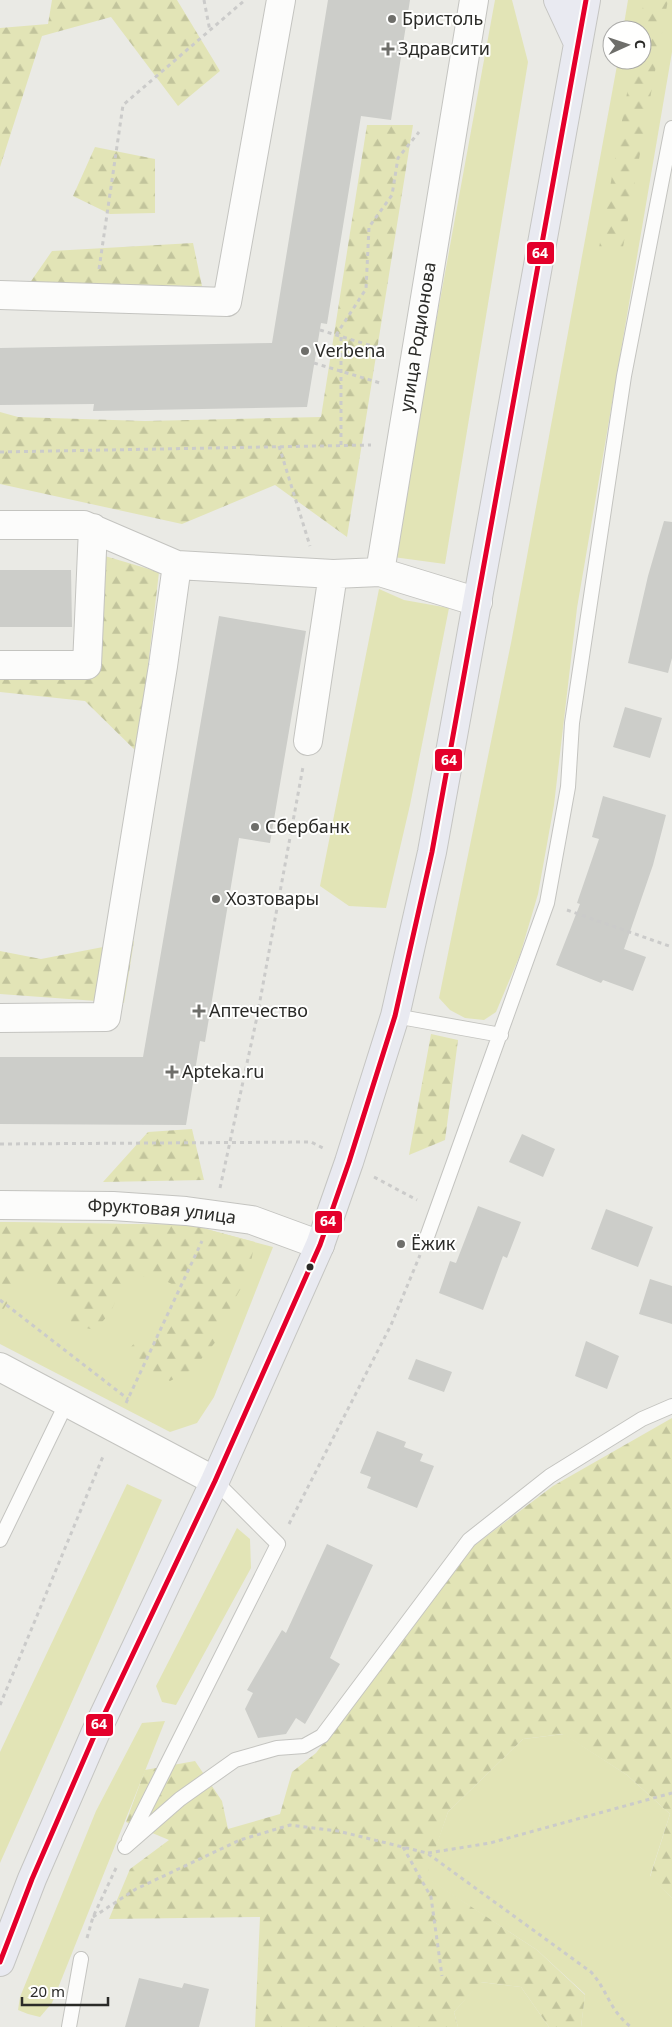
<svg xmlns="http://www.w3.org/2000/svg" width="672" height="2027" viewBox="0 0 672 2027" font-family="'Noto Sans',sans-serif">
<defs>
<pattern id="forest-firs" width="22" height="20" patternUnits="userSpaceOnUse" patternTransform="scale(1.25)"><rect width="22" height="20" fill="#e2e4b6"/><path d="M5 1l3.5 6h-7zM16 11l3.5 6h-7z" fill="#c2c49c"/></pattern>
</defs>
<rect width="100%" height="100%" fill="#eaeae5"/>
<!-- grass -->
<path fill="#e2e4b6" d="M495,0h17l16,62 -83,502 -52,-7z
M628,0h44v52l-95,556 -23,197 -16,89 -18,61 -24,57 -12,8 -19,-2 -15,-8 -11,-12 73,-360 106,-578h24v-30h-19z
M379,589l25,11 45,8 -39,197 -24,103 -37,-2 -29,-20z
M0,1222l191,3 82,22 -59,150 -17,26 -27,9 -170,-88z
M127,1484l35,16 -162,363v-111z
M237,1528l13,11 1,29 -75,137 -14,-3 -6,-16z
M165,1721l-113,282 -12,14 -12,-3 -10,-4 2,-13 76,-186 46,-88z
M564,1734l63,41 43,39 -20,62 22,22v129h-91l4,-33 -48,-44 -112,-73 23,-65 75,-73z
M480,1982l41,5 28,40h-91l-4,-15z"/>
<!-- forest -->
<path fill="url(#forest-firs)" d="M52,0h125l43,71 -42,35 -67,-89 -69,19 -42,131v-139l48,-4z
M644,0h24l-45,247 -24,1 34,-188h9v-30h-3z
M367,125h46l-66,412 -72,-52 -93,39 -182,-40v-72l18,5 127,4 176,-4z
M95,147l60,12v54l-45,1 -37,-18z
M193,243l9,43 -173,-2 23,-33z
M88,551l71,21 -21,181 -53,-52 -85,-9v-27l96,-15z
M134,941l-10,62 -124,-9v-43l41,8z
M431,1034l27,6 -13,100 -36,15z
M192,1129l12,51 -101,2 45,-50z
M0,1222l191,3 64,17 -7,34 -15,26 -15,37 -26,31 -22,11 -22,-12 -18,-21 12,-13 21,3 15,-22 1,-28 -26,-14 -28,7 -15,32 -15,17 -23,-5 -12,-38 -33,-17 -27,45z
M672,1418v480l-22,-21 20,-63 -43,-39 -64,-41 -40,5 -75,73 -22,65 111,73 48,45 -4,32h-32l-28,-40 -40,-5 -27,30 4,15h-203l5,-110 -151,2 21,-50 39,-29 -43,-18 19,-52 50,-9 27,40 6,28 52,-15 12,-42 24,-19 155,-205 82,-62z"/>
<!-- building -->
<path fill="#cccdc9" d="M328,0h82l-19,120 -30,-4 -34,208 -6,-1 -14,84 -214,4 1,-7 -94,1v-57l272,-5z
M664,521l8,1v136l-4,15 -40,-10 20,-87z
M0,570h71l1,57h-72z
M219,616l87,15 -36,212 -31,-5 -34,204 -5,-1 -14,84 -186,-1v-67h143z
M625,707l37,11 -12,40 -37,-11z
M603,796l63,19 -13,50 -29,84 22,8 -13,34 -30,-11 -2,3 -45,-18 24,-61 -3,-1 22,-64 -7,-2z
M522,1134l33,15 -12,28 -34,-15z
M478,1206l43,16 -14,36 -4,-2 -20,54 -44,-17 11,-32 6,2z
M606,1209l47,18 -15,40 -47,-18z
M650,1279l22,7v38l-33,-10z
M586,1341l33,15 -12,33 -32,-13z
M416,1359l36,13 -8,20 -36,-13z
M377,1431l29,11 -2,5 19,7 -3,7 14,5 -17,42 -50,-20 4,-11 -11,-4z
M327,1544l46,21 -43,93 10,6 -35,60 -9,-6 -10,16 -28,4 -13,-29 8,-16 -6,-3 35,-60 4,3z
M139,1978l43,10 2,-5 25,6 -10,38h-74z"/>
<g fill="none" stroke-linecap="round" stroke-linejoin="round">
<defs>
<path id="lane" d="M395,1016l106,19
M427,1237l120,-334 21,-116 4,-64 52,-347 48,-248
M0,1540l67,-138
M129,1840l149,-296 -63,-63
M125,1847l55,-48 55,-39 42,-12 27,-2 18,-10 147,-196 81,-64 92,-57 30,-13
M69,2027l12,-68"/>
<path id="street" d="M474,0l-94,572 98,30
M0,295l227,7 54,-302
M0,525h84l93,40
M0,665h87l6,-137
M308,741l25,-167
M0,1018l106,-1 57,-351 14,-101 156,9 47,-2"/>
<g id="secondary">
<path id="s1" d="M0,1205l113,1 73,5 66,9 68,25"/>
<path d="M0,1367l215,114"/>
</g>
<path id="primary" d="M558,0l20,43
M0,1962l32,-83 63,-145 120,-253 105,-236 29,-83 46,-146 37,-164 154,-852"/>
</defs>
<!-- lane casing -->
<use href="#lane" stroke="#c4c4c0" stroke-width="16"/>
<!-- street casing -->
<use href="#street" stroke="#c4c4c0" stroke-width="30"/>
<!-- secondary casing -->
<use href="#secondary" stroke="#c4c4c0" stroke-width="30"/>
<!-- primary casing -->
<use href="#primary" stroke="#c5c5c2" stroke-width="30"/>
<!-- path -->
<path stroke="#cbcbca" stroke-width="3" stroke-dasharray="4 4" stroke-linecap="butt" d="M204,0l6,31
M99,269l24,-164 122,-105
M320,330l65,20
M336,335l30,-46 3,-62 23,-32 6,-37 21,-26
M317,349l24,5
M314,363l66,20
M341,445v-108
M279,446l31,100
M0,452l371,-7
M567,910l105,37
M0,1144l311,-2 12,6
M374,1177l43,23
M220,1188l37,-171 46,-250
M0,1300l128,99
M126,1403l76,-162
M289,1524l102,-199 29,-70
M0,1705l104,-251
M403,1847l28,50 11,79
M428,1853l62,-10 182,-50
M93,1917l43,-28 104,-49 50,-15 48,6 89,22 164,119c17,19 18,38 40,55
M87,1938l6,-21 24,-51"/>
<!-- lane -->
<use href="#lane" stroke="#fcfcfb" stroke-width="14"/>
<!-- street -->
<use href="#street" stroke="#fcfcfb" stroke-width="28"/>
<!-- secondary -->
<use href="#secondary" stroke="#fcfcfb" stroke-width="28"/>
<!-- primary -->
<use href="#primary" stroke="#e9eaf1" stroke-width="28"/>
<defs>
<path id="bus-1" d="M0,1962l32,-83 63,-145 120,-253 105,-236 29,-83 46,-146 37,-164 154,-852"/>
</defs>
<!-- bus-1 casing -->
<use href="#bus-1" stroke="#fffffe" stroke-width="9"/>
<!-- bus-1 -->
<use href="#bus-1" stroke="#e4002b" stroke-width="5"/>
</g>
<!-- markers -->
<g fill="#6e6e6a" stroke="#fffffe" stroke-width="2">
<circle cx="392" cy="19" r="5"/>
<path d="M385.5 41.5h5v5h5v5h-5v5h-5v-5h-5v-5h5z"/>
<circle cx="305" cy="351" r="5"/>
<circle cx="255" cy="827" r="5"/>
<circle cx="216" cy="899" r="5"/>
<path d="M196.5 1003.5h5v5h5v5h-5v5h-5v-5h-5v-5h5z"/>
<path d="M169.5 1064.5h5v5h5v5h-5v5h-5v-5h-5v-5h5z"/>
<circle cx="401" cy="1244" r="5"/>
</g>
<circle fill="#2b2b28" stroke="#fffffe" stroke-width="2" cx="310" cy="1267" r="4.5"/>
<g text-anchor="middle" stroke-width="4" stroke-linejoin="round" paint-order="stroke">
<!-- poi labels -->
<g font-size="18" fill="#2b2b28" stroke="#fffffe" text-anchor="start">
<text x="402" y="25">Бристоль</text>
<text x="398" y="55">Здравсити</text>
<text x="315" y="357">Verbena</text>
<text x="265" y="833">Сбербанк</text>
<text x="226" y="905">Хозтовары</text>
<text x="209" y="1017">Аптечество</text>
<text x="182" y="1078">Apteka.ru</text>
<text x="411" y="1250">Ёжик</text>
</g>
<!-- street labels -->
<g font-size="18" fill="#2b2b28" stroke="#fffffe">
<text transform="translate(418 337) rotate(-81)" y="6">улица Родионова</text>
<text dy="6" stroke="none"><textPath href="#s1" startOffset="162">Фруктовая улица</textPath></text>
</g>
</g>
<g stroke="#fffffe" stroke-width="2">
<rect x="526" y="241" width="29" height="24" rx="5" fill="#e4002b"/>
<rect x="434" y="748" width="29" height="24" rx="5" fill="#e4002b"/>
<rect x="314" y="1210" width="29" height="24" rx="5" fill="#e4002b"/>
<rect x="85" y="1713" width="29" height="24" rx="5" fill="#e4002b"/>
</g>
<g font-size="14" text-anchor="middle" font-weight="bold" fill="#fff">
<text x="540" y="258">64</text>
<text x="449" y="765">64</text>
<text x="328" y="1226">64</text>
<text x="99" y="1729">64</text>
</g>
<!-- north arrow -->
<g transform="translate(627 45) rotate(87)"><circle r="24" fill="#fffffe" stroke="#aaaaa8"/>
<path d="M0-4L9 19L0 12L-9 19Z" fill="#6e6e6a"/>
<text y="-8" font-size="14" font-weight="bold" text-anchor="middle" fill="#2b2b28">С</text>
</g>
<!-- scale -->
<path d="M22 1997v8h86v-8" fill="none" stroke="#2b2b28" stroke-width="2.5"/>
<text x="30" y="1997" font-size="15" fill="#2b2b28" stroke="#fffffe" stroke-width="4" paint-order="stroke">20 m</text>
</svg>
